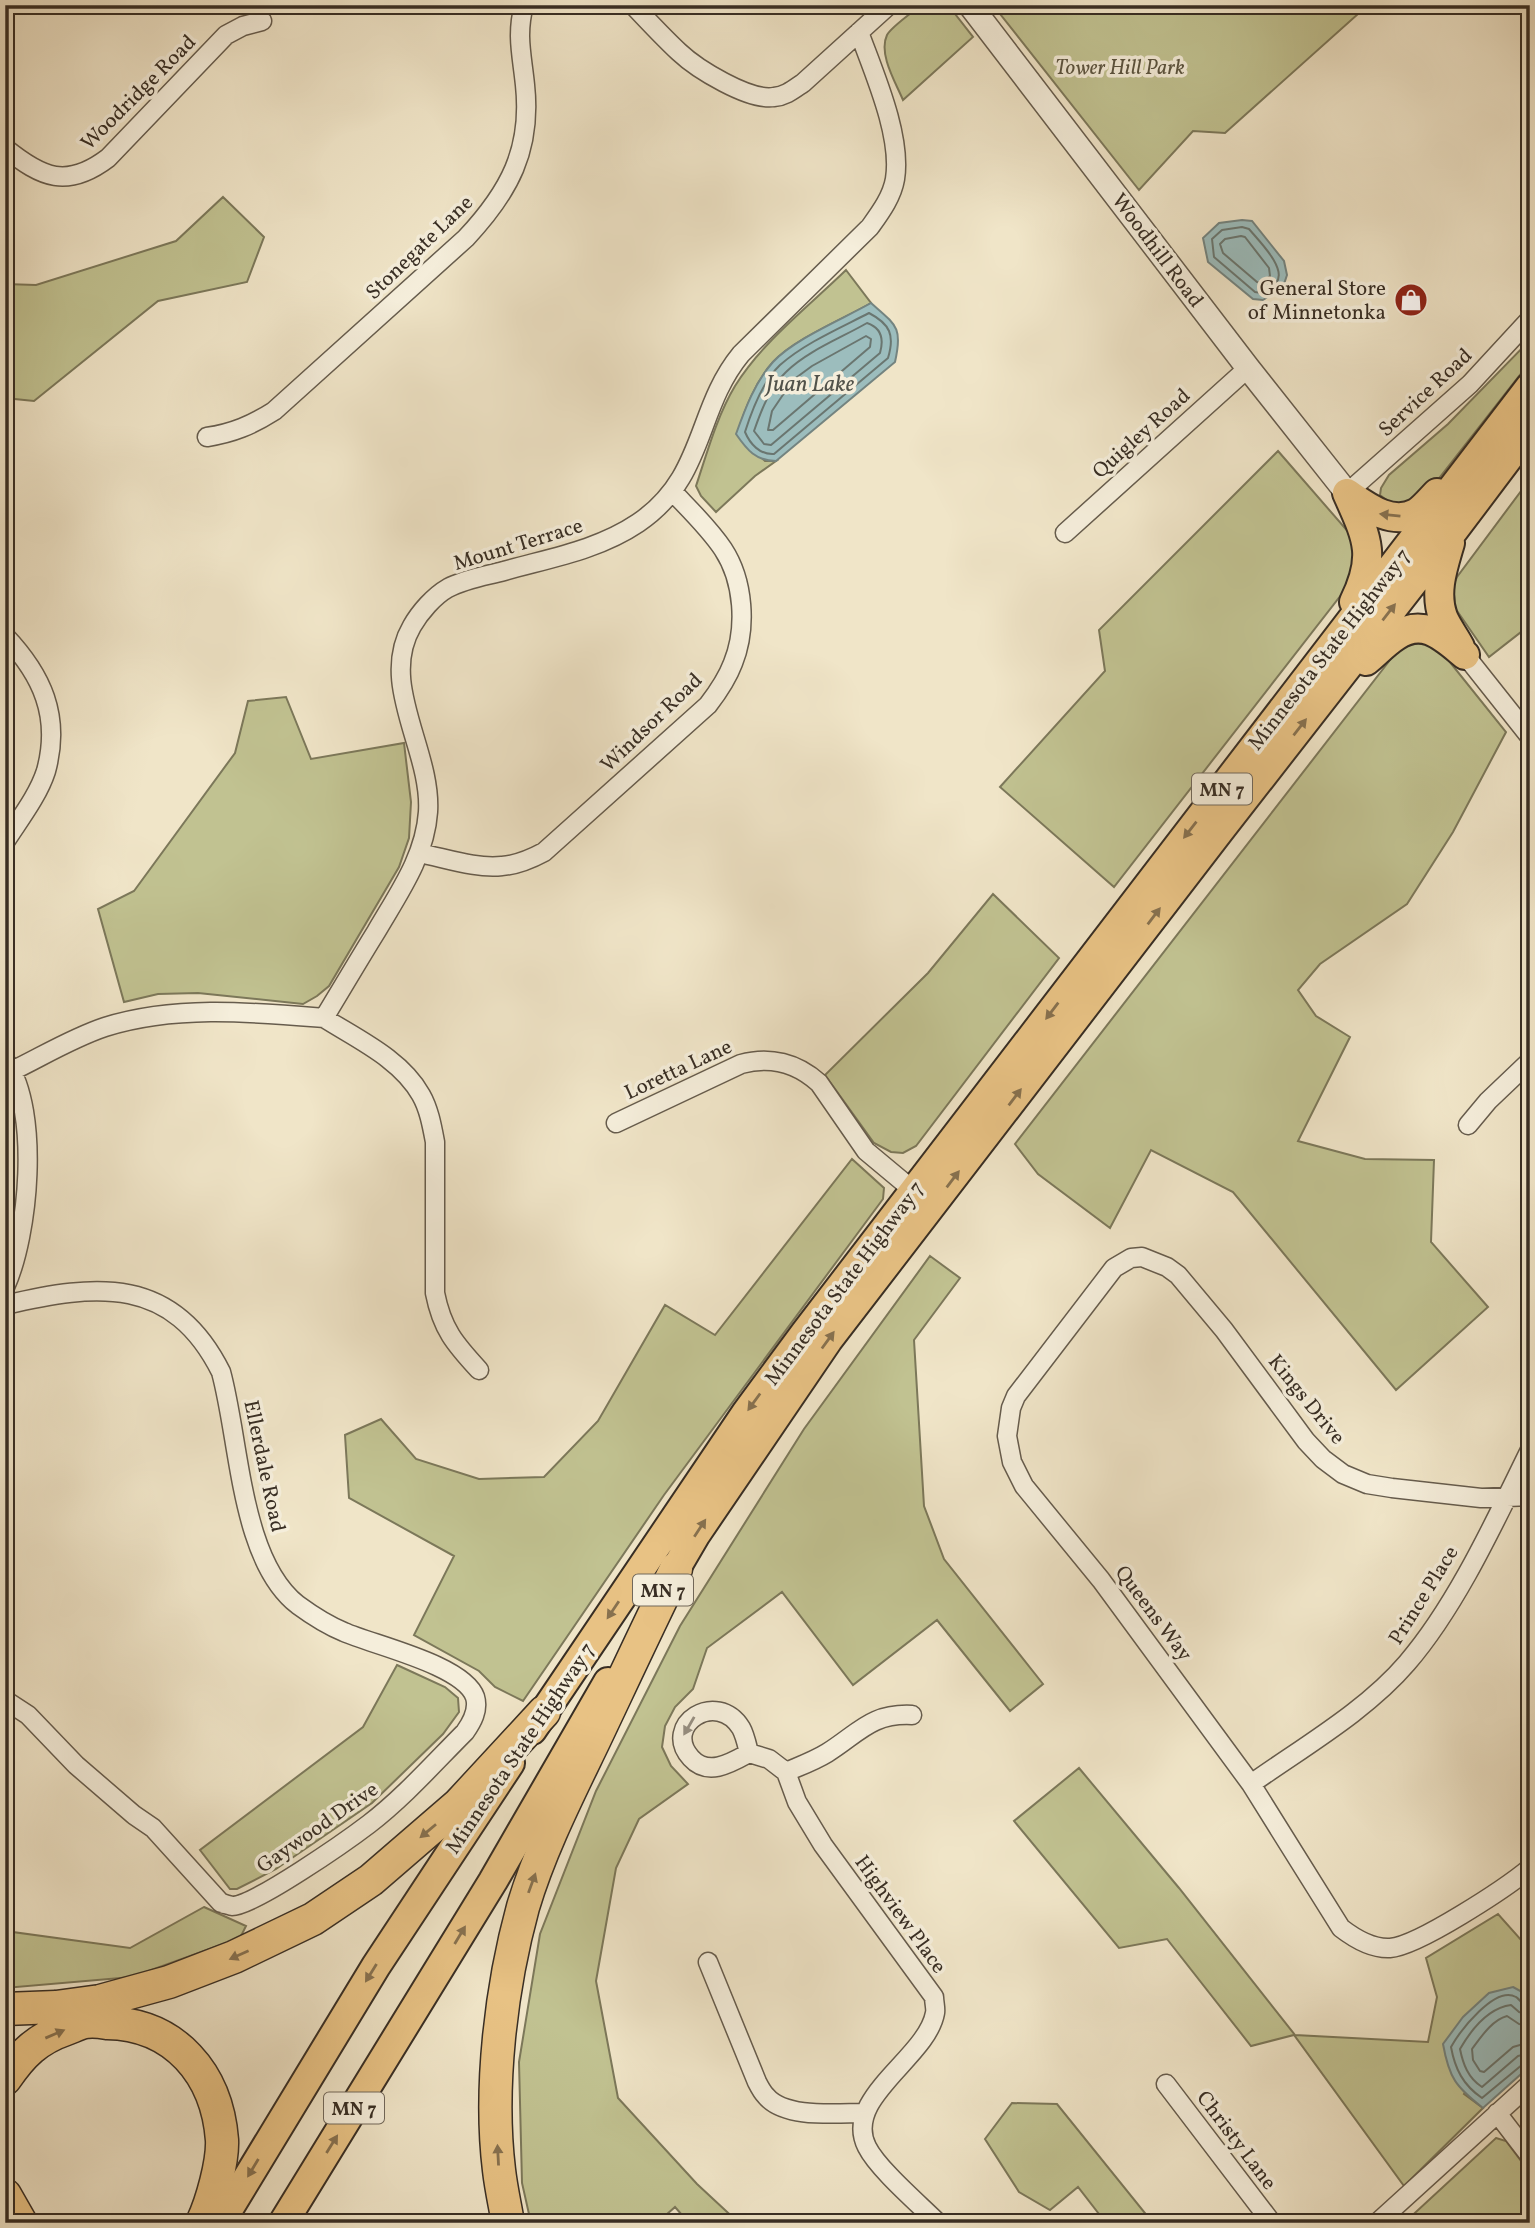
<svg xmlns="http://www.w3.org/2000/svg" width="1535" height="2228" viewBox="0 0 1535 2228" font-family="Vollkorn,serif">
<rect width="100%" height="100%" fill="#f0e5c8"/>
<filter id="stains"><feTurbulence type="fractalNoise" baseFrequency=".00286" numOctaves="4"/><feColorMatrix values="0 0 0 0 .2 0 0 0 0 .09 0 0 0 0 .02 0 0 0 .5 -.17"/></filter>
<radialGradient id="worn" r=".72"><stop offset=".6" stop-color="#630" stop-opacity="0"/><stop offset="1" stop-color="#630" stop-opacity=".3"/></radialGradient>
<!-- green -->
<path fill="#c1c291" stroke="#7c785a" stroke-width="2" d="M921,5h27l25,32 -70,63c-7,-17 -25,-46 -16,-65 5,-9 25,-22 34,-30z
M993,5h375l-143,128 -32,-2 -54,59z
M223,197l41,40 -17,45 -89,19 -124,100 -29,-3v-114l31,1 140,-44z
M846,270l25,33c-28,16 -77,36 -98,59 -18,20 -28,47 -36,72l28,27h11l-21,15 -39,36 -15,-16 -5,-10c11,-33 21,-70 39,-100 28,-45 73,-79 111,-116z
M1530,340v22l-101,129 -9,9 -26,6 -14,-11 1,-7 8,-13 59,-51z
M1278,451l73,84 5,19 -8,32 -234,301 -114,-100 105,-116 -6,-41z
M1530,479v146l-41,32 -36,-52 -1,-17 5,-11z
M1418,641l19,5 69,86 -53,100 -46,72 -87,60 -22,26 18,26 34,21 -52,104 67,18 69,1 -3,82 57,65 -92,83 -163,-198 -82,-42 -41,78 -72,-54 -23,-30 382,-493z
M286,697l25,62 93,-16 7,59 -2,36 -10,29 -70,119 -12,10 -14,8 -105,-11 -40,1 -34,8 -26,-93 36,-18 101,-138 13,-52z
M993,894l66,64 -143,188 -13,7 -12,-1 -17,-9 -49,-68 103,-102z
M852,1159l32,29 -1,11 -219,296 -141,206 -28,-14 -16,-16 -65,-36 40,-79 -105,-58 -4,-63 36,-16 35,40 63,20 65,-2 54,-56 67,-116 50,30z
M930,1256l30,22 -46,62 10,166 20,53 99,125 -33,27 -73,-91 -84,65 -71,-93 -75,56 -14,41 -18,18 -10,19 -3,21 9,19 17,18 -49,35 -23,49 -20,113 22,117 79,86 42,39h-50l-14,-16 -18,16h-126l-9,-40 -3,-121 21,-128 56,-143 84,-165 124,-197z
M397,1665l48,22 13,11 1,14 -16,22 -71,69 -96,66 -39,20h-7l-30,-39 163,-123z
M1079,1768l100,120 116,147 133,7 9,-45 -11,-39 72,-44 32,36v54l-6,-11 -60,101 19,14 -79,78 -110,-151 -43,11 -84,-107 -48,9 -105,-127z
M204,1907l42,19 -6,12 -108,39 -127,11v-57l125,17z
M1012,2103l45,1 96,119h-47l-28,-36 -28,23 -31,-18 -34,-53z
M1496,2138l10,3 24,32v50h-126z"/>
<!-- water -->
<path fill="#9cbdbd" stroke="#748480" stroke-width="2" d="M1242,220l10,1 32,40 3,14 -4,12 -20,13 -10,-1 -45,-37 -5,-24 16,-15z
M871,303c25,22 32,24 24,59l-119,99c-20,0 -29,-11 -40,-27 9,-25 19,-52 37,-72 21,-23 70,-43 98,-59z
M1513,1987l11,6 6,11v62l-47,42c-27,-21 -34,-30 -40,-64l20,-27 26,-24z"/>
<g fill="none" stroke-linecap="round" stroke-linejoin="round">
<!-- shore -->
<path stroke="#6a7670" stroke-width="2" d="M1242,227l7,2c9,11 39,40 27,54 -3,4 -10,7 -15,10l-6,-1 -41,-35 -2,-18 10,-9z
M1241,236l4,1 24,31 1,8 -9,7 -4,-1 -34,-29 -3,-9 5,-5z
M869,313c21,11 26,22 19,45l-114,96c-14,1 -24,-10 -29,-22 7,-22 18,-51 35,-67 25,-22 60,-37 89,-52z
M867,323c15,5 17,16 13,30l-109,92 -7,-1 -10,-13c7,-20 16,-44 32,-59 21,-21 55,-34 81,-49z
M866,336l5,3 -1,8 -97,83h-5l4,-19 21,-31 19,-14z
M1530,2006l-6,-1c-2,-2 -6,-7 -8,-8 -21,-12 -56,34 -65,50 4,22 12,38 31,51l41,-34 7,-2
M1530,2015l-11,-3 -8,-7c-23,3 -40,25 -51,44 3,15 8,29 22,38l36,-31 12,-3
M1530,2025l-11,-1 -12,-8c-15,4 -26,21 -35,33l1,11 7,11 4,1 29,-25 17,-5"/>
<defs>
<path id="minor" d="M633,5c15,16 30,32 46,47 18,17 70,49 95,45 12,-1 20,-8 29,-14l86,-78
M5,148c37,30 62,41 103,10l118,-123 17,-9 19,-5
M207,437c26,-4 45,-12 67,-26l192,-173c43,-46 66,-88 59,-153 -3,-30 -9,-50 -1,-80
M1347,493l123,-109 60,-65
M1065,533l183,-165
M5,636c37,39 56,80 41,135 -8,25 -27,49 -41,71
M1465,655l65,82
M419,853c26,5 57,16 83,13 15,-1 29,-7 42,-14l164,-147c10,-13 19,-26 25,-42 14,-35 11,-82 -10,-114 -14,-21 -33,-39 -50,-57
M324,1018c33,21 77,41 97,77 8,14 11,31 14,47v151c7,36 20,51 44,77
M12,1071c31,-15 60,-33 93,-44 70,-22 146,-15 219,-9 17,-28 34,-57 52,-86 22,-38 49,-75 52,-120 4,-62 -50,-128 -16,-186 8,-14 22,-30 36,-38 17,-9 37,-12 56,-17 46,-13 94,-21 134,-48 68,-46 57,-113 103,-169l129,-127c10,-14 22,-30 25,-48 7,-43 -21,-106 -36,-147
M616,1123l125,-59c29,-8 56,-1 78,19l47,68 48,40
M1468,1125l20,-24 42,-40
M5,1287c24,-52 35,-175 2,-224
M5,1305c92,-22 168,-29 216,67 19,69 19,188 77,233 15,11 29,20 46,27 29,13 120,33 131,65 4,13 -3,25 -10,35 -31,31 -61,65 -96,92 -21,16 -115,82 -137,82 -1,0 -10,-3 -11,-3l-68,-75 -19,-13 -58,-50 -48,-50 -23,-15
M1530,1496l-49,2 -89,-10 -25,-4 -24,-10 -20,-15 -17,-18 -82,-111 -46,-55 -11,-8 -25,-10 -11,1 -17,10 -98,128 -5,12 -4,28 5,26 12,24 77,94 150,204 90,144c13,10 31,21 49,20 28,-2 116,-60 140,-80
M749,1753c-2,-8 -4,-18 -8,-25 -24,-39 -80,-3 -50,30 17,19 40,5 58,-5l20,6 17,13 11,30 26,43 111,152c0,5 2,12 1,16 -8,45 -93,85 -68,134 11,22 52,57 71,76
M786,1772c14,-6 28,-11 41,-19 32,-20 44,-40 85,-38
M1251,1784c52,-37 115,-73 156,-121 50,-58 89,-144 123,-213
M708,1962l49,120c2,4 5,10 9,14 19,23 71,17 99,17
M1166,2084l106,139
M1497,2113l33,43
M1377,2223l153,-139"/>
<path id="tertiary" d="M970,5l278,363 99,125"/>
<path id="primary" d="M1347,493c19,13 44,33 69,20 7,-4 15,-14 21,-20
M1347,493c20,45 30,62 7,109
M1450,543c-7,24 -16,49 -7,74 4,10 12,20 17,30
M1366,661c10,-8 19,-18 30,-25 28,-19 48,2 69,19
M665,1587l31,-53 132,-194 392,-510 234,-300 76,-101
M532,1730l214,-317 59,-80 725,-946
M220,2223l156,-257 134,-203
M283,2223l210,-342 115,-199"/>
<path id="motorway" d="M5,2009l51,-2 44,-6 69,-19 65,-25 79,-38 58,-39 88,-76 85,-92
M5,2079c17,-25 32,-40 61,-50 6,-2 13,-6 20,-7 6,-1 15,0 21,1 68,1 110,51 115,117 1,22 -10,62 -20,83
M5,2195l16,28
M508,2223c-3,-18 -7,-35 -9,-53 -10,-82 2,-183 24,-263 17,-57 45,-112 71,-166 27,-57 54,-115 82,-172"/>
</defs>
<!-- minor casing -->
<use href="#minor" stroke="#665c4d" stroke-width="21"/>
<!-- tertiary casing -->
<use href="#tertiary" stroke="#665c4d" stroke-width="26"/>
<!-- primary casing -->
<use href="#primary" stroke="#382e24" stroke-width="32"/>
<!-- motorway casing -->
<use href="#motorway" stroke="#382e24" stroke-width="35"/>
<!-- minor -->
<use href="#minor" stroke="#f5eedb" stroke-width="18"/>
<!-- tertiary -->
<use href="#tertiary" stroke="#f5eedb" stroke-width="23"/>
<!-- primary -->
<use href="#primary" stroke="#e8c284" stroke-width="28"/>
<!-- motorway -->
<use href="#motorway" stroke="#e8c284" stroke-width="32"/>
</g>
<!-- one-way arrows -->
<defs><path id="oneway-solid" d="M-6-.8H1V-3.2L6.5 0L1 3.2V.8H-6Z" transform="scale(1.75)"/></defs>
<g fill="#87714f">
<use href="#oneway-solid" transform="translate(1390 515) rotate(-174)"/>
<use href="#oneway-solid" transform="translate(1389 612) rotate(-52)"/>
<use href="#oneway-solid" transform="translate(1300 727) rotate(-52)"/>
<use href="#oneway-solid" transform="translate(1190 830) rotate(128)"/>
<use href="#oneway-solid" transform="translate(1154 916) rotate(-53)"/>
<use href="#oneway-solid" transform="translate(1052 1011) rotate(127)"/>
<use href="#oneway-solid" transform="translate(1015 1097) rotate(-53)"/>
<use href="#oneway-solid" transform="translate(953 1179) rotate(-53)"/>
<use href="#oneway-solid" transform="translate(828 1340) rotate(-54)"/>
<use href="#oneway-solid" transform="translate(754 1402) rotate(126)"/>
<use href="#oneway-solid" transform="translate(700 1528) rotate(-57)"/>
<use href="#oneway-solid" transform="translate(613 1610) rotate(124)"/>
<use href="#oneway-solid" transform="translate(428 1831) rotate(140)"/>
<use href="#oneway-solid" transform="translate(532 1883) rotate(-70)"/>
<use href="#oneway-solid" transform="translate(460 1935) rotate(-59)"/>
<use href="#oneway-solid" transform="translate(239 1955) rotate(156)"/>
<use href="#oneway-solid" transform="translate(371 1973) rotate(122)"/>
<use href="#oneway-solid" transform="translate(55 2034) rotate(-23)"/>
<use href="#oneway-solid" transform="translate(332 2144) rotate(-58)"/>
<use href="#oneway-solid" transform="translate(498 2155) rotate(-93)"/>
<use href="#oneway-solid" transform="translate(253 2168) rotate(121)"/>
</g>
<use fill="#968e80" href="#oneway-solid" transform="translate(689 1726) rotate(120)"/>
<!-- icons -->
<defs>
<symbol id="shop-disc" viewBox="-11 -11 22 22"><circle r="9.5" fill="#8f2418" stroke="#f5eedb"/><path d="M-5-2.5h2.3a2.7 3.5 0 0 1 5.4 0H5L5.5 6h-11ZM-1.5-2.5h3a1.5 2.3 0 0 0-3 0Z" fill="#fff"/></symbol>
</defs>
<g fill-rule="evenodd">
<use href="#shop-disc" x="1392" y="281" width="38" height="38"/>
</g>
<g text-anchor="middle" stroke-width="7" stroke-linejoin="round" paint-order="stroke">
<!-- shield labels -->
<g fill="#f5eedb" stroke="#71685b" stroke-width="2">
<rect x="1192" y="773.5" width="60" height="31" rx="5"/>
<rect x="633" y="1574.5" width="60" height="31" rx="5"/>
<rect x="324" y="2092.5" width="60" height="31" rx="5"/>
</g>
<g font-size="19" font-weight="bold" fill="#382e24">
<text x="1222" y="796">MN 7</text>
<text x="663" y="1597">MN 7</text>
<text x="354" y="2115">MN 7</text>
</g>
<!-- park labels -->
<g font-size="21" font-style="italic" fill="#5a533f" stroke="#f5eedb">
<text x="1120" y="74">Tower Hill Park</text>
</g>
<!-- street labels -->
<g font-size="21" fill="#382e24" stroke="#f5eedb">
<text transform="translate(138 92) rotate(-45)" y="7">Woodridge Road</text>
<text transform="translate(419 247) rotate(-44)" y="7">Stonegate Lane</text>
<text transform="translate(1158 250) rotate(53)" y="7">Woodhill Road</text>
<text transform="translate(1425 392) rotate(-43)" y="7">Service Road</text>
<text transform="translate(1141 433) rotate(-42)" y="7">Quigley Road</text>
<text transform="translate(518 544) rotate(-17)" y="7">Mount Terrace</text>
<text transform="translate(1329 649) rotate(-52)" y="7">Minnesota State Highway 7</text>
<text transform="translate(651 722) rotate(-44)" y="7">Windsor Road</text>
<text transform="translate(678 1069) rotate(-25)" y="7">Loretta Lane</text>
<text transform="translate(844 1283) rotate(-53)" y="7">Minnesota State Highway 7</text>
<text transform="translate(1307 1399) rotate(51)" y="7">Kings Drive</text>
<text transform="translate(265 1466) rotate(78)" y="7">Ellerdale Road</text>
<text transform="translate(1423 1595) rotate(-58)" y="7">Prince Place</text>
<text transform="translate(1154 1613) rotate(53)" y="7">Queens Way</text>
<text transform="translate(520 1748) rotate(-56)" y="7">Minnesota State Highway 7</text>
<text transform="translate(317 1827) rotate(-35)" y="7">Gaywood Drive</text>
<text transform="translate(901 1914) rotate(54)" y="7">Highview Place</text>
<text transform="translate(1237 2140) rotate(53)" y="7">Christy Lane</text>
</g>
<!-- poi labels -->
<g font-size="21" fill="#382e24" stroke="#f5eedb" text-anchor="end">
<text x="1386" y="295">General Store<tspan x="1386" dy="24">of Minnetonka</tspan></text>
</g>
<!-- water labels -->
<g font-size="23" font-style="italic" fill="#51524a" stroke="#f5eedb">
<text x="810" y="391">Juan Lake</text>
</g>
</g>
<!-- margin -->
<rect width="1535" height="2228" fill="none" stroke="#f0e5c8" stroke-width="28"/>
<rect x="7" y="7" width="1521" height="2214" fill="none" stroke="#382e24" stroke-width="3.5"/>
<rect x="14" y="14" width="1507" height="2200" fill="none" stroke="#382e24" stroke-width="2"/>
<rect width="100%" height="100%" filter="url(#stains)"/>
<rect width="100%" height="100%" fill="url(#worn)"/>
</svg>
